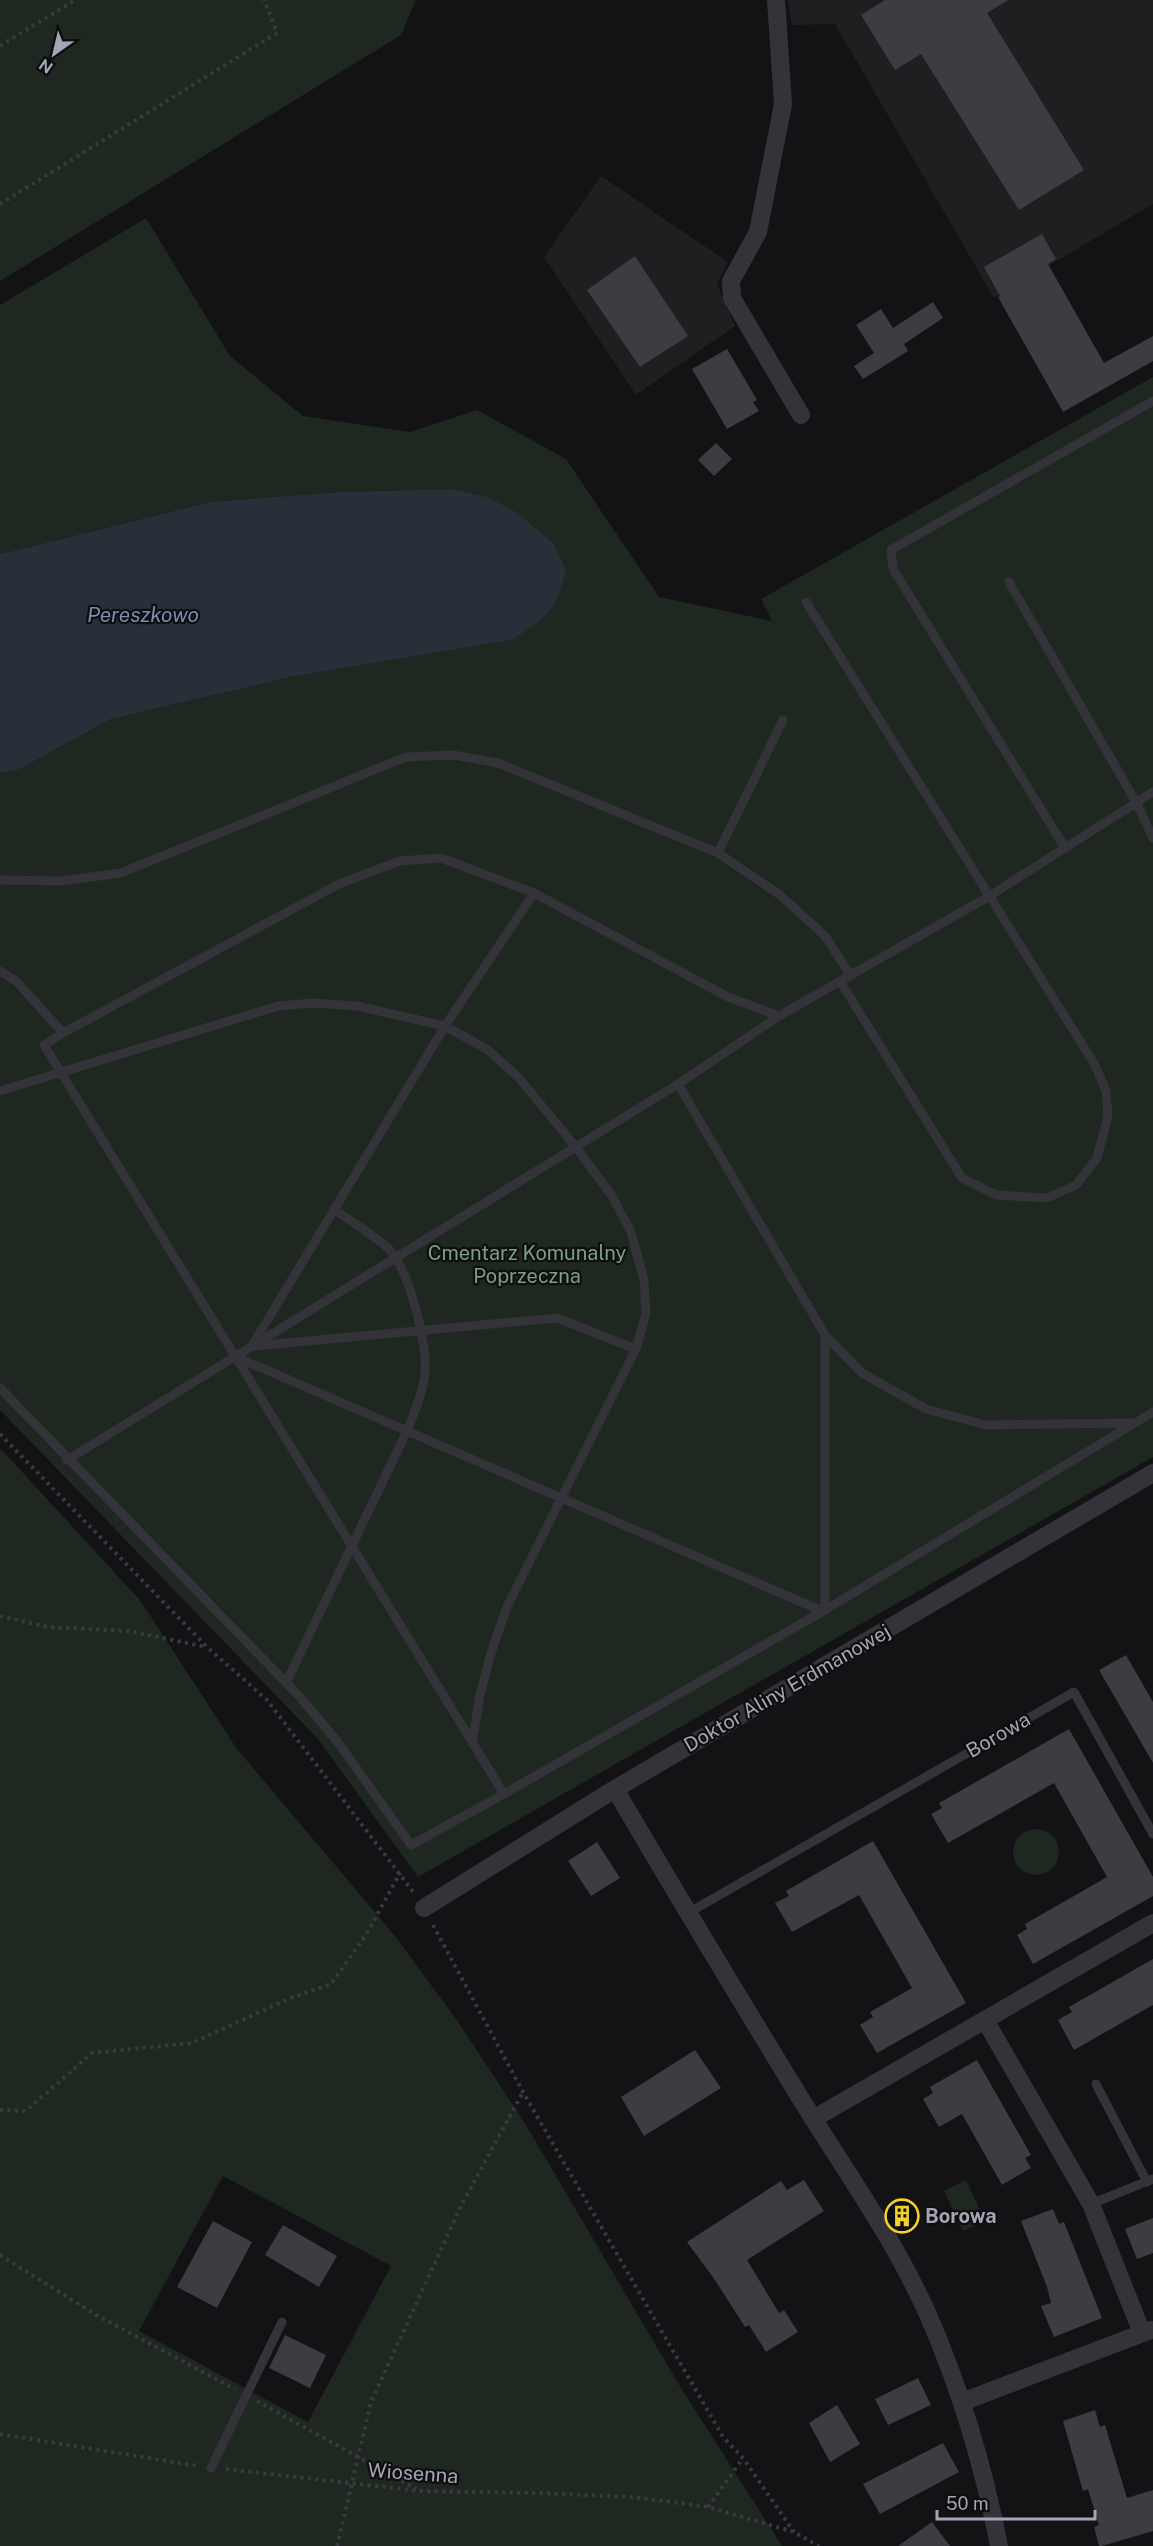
<svg xmlns="http://www.w3.org/2000/svg" width="1153" height="2546" viewBox="0 0 1153 2546" font-family="'Public Sans',sans-serif">
<rect width="100%" height="100%" fill="#131214"/>
<!-- built -->
<path fill="#1f1e21" d="M788,0h365v204l-159,94 -159,-274 -43,1z
M601,176l127,86 -11,22 18,42 -99,69 -92,-138z"/>
<!-- green -->
<path fill="#1f2721" fill-rule="evenodd" d="M0,0h416l-15,35 -401,246z
M146,218l84,138 73,60 107,16 67,-22 89,49 93,138 113,24 -11,-22 392,-222v1080l-735,420 -100,-138 -318,-329v-636l20,-5 91,-50 180,-42 221,-37 -61,-151 -112,3 -130,10 -209,52v-249z
M0,1448l140,152 97,149 158,187 61,83 67,101 158,268 101,158h-782zM223,2176l168,90 -83,156 -169,-91z
M1013 1852a23 23 0 1 1 46 0a23 23 0 1 1-46 0Z
M966,2180l19,41 -22,10 -19,-40z"/>
<!-- water -->
<path fill="#292f38" d="M451,489l36,8 29,15 37,31 13,27c-11,42 -18,46 -54,70l-221,37 -180,42 -91,50 -20,5v-220l209,-52 130,-10z"/>
<!-- building -->
<path fill="#3d3c41" d="M885,0h123l-21,13 97,157 -65,40 -98,-156 -26,16 -34,-55z
M1042,234l14,25 -8,5 56,99 49,-27v25l-90,51 -65,-115 2,-1 -16,-29z
M635,256l53,80 -48,31 -53,-77z
M933,302l10,16 -39,26 4,7 -45,28 -9,-13 20,-13 -18,-28 25,-16 12,19z
M727,349l30,51 -4,2 6,9 -32,18 -35,-60z
M716,443l16,16 -18,17 -16,-16z
M1126,1655l27,47v61l-54,-93z
M1069,1729l84,148v19l-120,68 -16,-29 10,-6 -2,-5 82,-47 -53,-94 -106,60 -17,-29 11,-6 -3,-5z
M873,1841l93,162 -89,50 -17,-28 13,-8 -3,-5 42,-24 -53,-93 -67,37 -17,-29 14,-7 -3,-5z
M597,1842l23,36 -29,18 -23,-35z
M1153,1959v46l-79,45 -16,-30 14,-8 -3,-5z
M695,2050l26,38 -77,48 -23,-39z
M977,2060l54,95 -6,3 6,10 -29,17 -40,-71 -23,13 -16,-28 10,-6 -3,-6z
M804,2180l20,31 -77,49 32,53 5,-3 14,22 -32,20 -17,-27 -4,2 -30,-47 -28,-38 94,-61 6,9z
M1053,2209l6,15 5,-2 38,96 -48,19 -13,-31 10,-3 -4,-16 -26,-66z
M1153,2218v35l-16,6 -12,-30z
M213,2221l39,21 -35,66 -40,-21z
M283,2225l54,31 -18,31 -54,-32z
M285,2335l41,20 -16,33 -41,-20z
M918,2378l13,27 -43,20 -13,-26z
M837,2405l23,39 -30,18 -21,-39z
M1095,2410l5,17 5,-2 22,73 26,-8v41l-51,15h-3l-5,-19 5,-2 -11,-36 -5,2 -20,-70z
M943,2443l16,29 -79,42 -17,-30z
M932,2522l18,24h-52z"/>
<g fill="none" stroke-linecap="round" stroke-linejoin="round">
<!-- path -->
<path stroke="#393a40" stroke-width="4" stroke-dasharray="3 4.5" stroke-linecap="butt" d="M0,46l75,-46
M0,204l277,-171 -13,-33
M0,1434l207,213 60,53 147,193
M0,1616l48,11 81,4 77,16
M433,1925l90,167 200,345 20,21 51,74
M0,2110l26,1 66,-58 100,-10 96,-44 43,-15 35,-49 34,-62
M0,2255l98,61 137,73
M257,2401l159,88
M0,2434l198,32
M226,2469l193,22 119,2 96,4 74,10 86,25 25,14
M708,2507l35,-49
M337,2546l34,-144 90,-196 62,-114"/>
<!-- service -->
<path stroke="#333339" stroke-width="9" d="M1009,582l127,220 17,36
M806,602l289,463 11,26 2,25 -11,42 -21,27 -29,13 -51,-3 -34,-17 -122,-197
M1065,848l-172,-279 -2,-19 262,-149
M718,853l65,-133
M0,880l61,1 60,-8 285,-116 47,-2 45,8 220,90 62,42 45,41 26,40
M0,971l17,11 46,51 278,-150 59,-22 41,-3 93,35 194,104 51,19
M63,1033l-19,12 460,749 321,-184 328,-198
M678,1084l147,251 37,38 64,36 60,16 145,-2
M0,1091l278,-85 35,-3 44,3 88,20 43,24 31,28 56,68 37,50 19,36 13,48 2,34 -10,35 -129,258 -16,46 -11,42 -8,48
M825,1335v275
M253,1344l192,-318 89,-133
M254,1346l303,-28 79,31
M234,1356l588,255
M0,1388l299,308 38,45 74,104 93,-51
M67,1460l611,-376 101,-68 209,-119 165,-105
M286,1683l121,-252c7,-18 16,-38 18,-57 3,-30 -16,-106 -38,-127 -16,-14 -36,-25 -53,-38
M688,1913l386,-221 79,142
M1096,2084l51,98
M1091,2204l62,-25
M211,2468l71,-146"/>
<!-- minor -->
<path stroke="#333339" stroke-width="18" d="M776,0l7,104 -25,128 -27,49 1,17 69,117
M615,1789c59,101 120,202 181,302 45,74 98,146 133,226 32,74 55,151 70,229
M424,1908l191,-119 538,-316
M985,2020l106,184 51,129
M813,2119l340,-196
M962,2402l189,-72"/>
</g>
<!-- icons -->
<defs>
<symbol id="building-ring" viewBox="-11 -11 22 22"><circle r="9.5" fill="#0e0d0f" stroke="#f3d02c" stroke-width="1.5"/><path d="M-4-6H4V6H1V3H-1V6H-4ZM-2.5-4.3h1.7v1.8h-1.7ZM.8-4.3h1.7v1.8H.8ZM-2.5-1h1.7V.8h-1.7ZM.8-1h1.7V.8H.8Z" fill="#f3d02c"/></symbol>
</defs>
<g fill-rule="evenodd">
<use href="#building-ring" x="883" y="2197" width="38" height="38"/>
</g>
<g text-anchor="middle" stroke-width="4.5" stroke-linejoin="round" paint-order="stroke">
<!-- park labels -->
<g font-size="20" fill="#7aa083" stroke="#0e0d0f">
<text x="527" y="1260">Cmentarz Komunalny<tspan x="527" dy="23">Poprzeczna</tspan></text>
</g>
<!-- street labels -->
<g font-size="20" fill="#a4a6b5" stroke="#0e0d0f">
<text transform="translate(787 1688) rotate(-30)" y="7">Doktor Aliny Erdmanowej</text>
<text transform="translate(998 1735) rotate(-30)" y="7">Borowa</text>
<text transform="translate(413 2473) rotate(4)" y="7">Wiosenna</text>
</g>
<!-- poi labels -->
<g font-size="20" font-weight="bold" fill="#a4a6b5" stroke="#0e0d0f" text-anchor="start">
<text x="925" y="2223">Borowa</text>
</g>
<!-- water labels -->
<g font-size="21" font-style="italic" fill="#7a8eb1" stroke="#0e0d0f">
<text x="143" y="622">Pereszkowo</text>
</g>
</g>
<!-- north arrow -->
<g transform="translate(54 54) rotate(214)" stroke="#0e0d0f" stroke-width="4.5" paint-order="stroke">
<path d="M0-4.5L10 22L0 15L-10 22Z" fill="#a4a6b5"/>
<text y="-9" font-size="16" font-weight="bold" text-anchor="middle" fill="#a4a6b5">N</text>
</g>
<!-- scale -->
<path d="M937 2510v9h158v-9" fill="none" stroke="#a4a6b5" stroke-width="3"/>
<text x="946" y="2510" font-size="18" fill="#a4a6b5" stroke="#0e0d0f" stroke-width="4.5" paint-order="stroke">50 m</text>
</svg>
